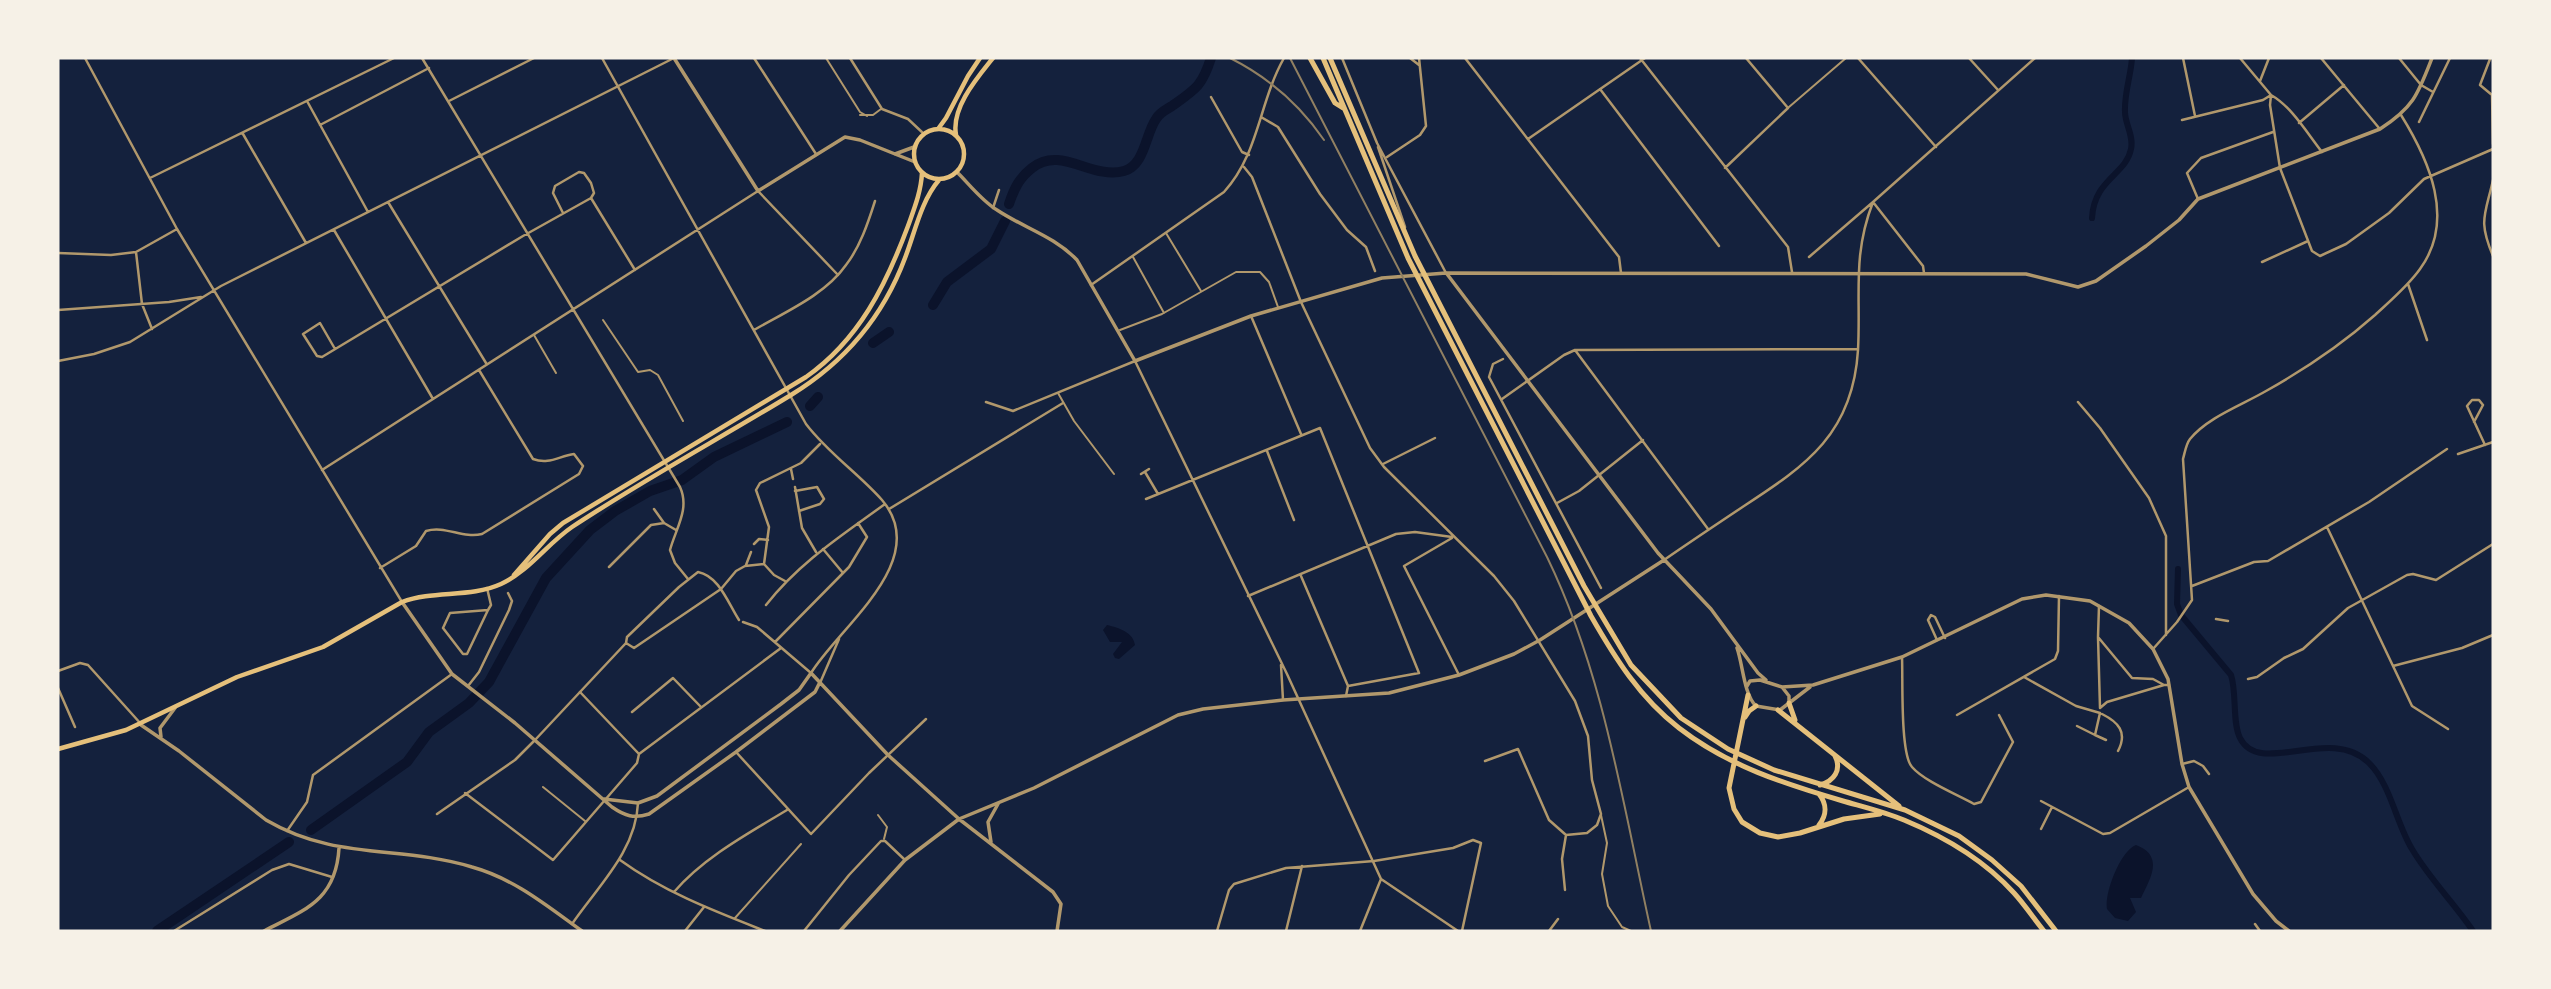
<svg xmlns="http://www.w3.org/2000/svg" width="2551" height="989" viewBox="0 0 2551 989" font-family="'Asap Condensed',sans-serif">
<rect width="100%" height="100%" fill="#14213d"/>
<!-- water -->
<path fill="#0b132b" d="M1107,625c12,3 26,7 28,20l-16,14 -4,-1 -2,-4 9,-12h-12l-7,-12z
M2136,845c29,11 14,34 5,53h-11l6,14 -8,9 -13,-3 -8,-9c-3,-16 14,-59 29,-64z"/>
<g fill="none" stroke-linecap="round" stroke-linejoin="round">
<!-- canal -->
<path stroke="#0b132b" stroke-width="6" d="M2092,218c2,-39 34,-43 39,-69 3,-13 -6,-25 -6,-37 -1,-18 6,-37 7,-54
M2178,569l-1,35 4,11 50,60c6,18 1,47 9,63 20,40 90,-14 129,25 22,22 27,60 43,86 17,29 42,54 61,82"/>
<!-- river -->
<path stroke="#0b132b" stroke-width="10" d="M1009,204c5,-15 10,-26 23,-36 29,-23 60,12 92,3 21,-6 21,-36 32,-52 4,-7 10,-9 16,-13 24,-17 30,-20 39,-48
M933,305l14,-23 44,-33 14,-28
M873,343l16,-11
M810,406l8,-9
M311,830l96,-68 22,-30 40,-29 20,-21 57,-104 44,-48 25,-19 35,-20 32,-11 32,-23 73,-35
M157,931l132,-89"/>
<!-- service -->
<path stroke="#b1986c" stroke-width="2" d="M826,58l34,54 7,4
M1789,107l57,-49
M860,115h13l8,-6
M1166,233l35,58
M1133,257l31,56
M603,320l35,52 12,-2 8,5 25,46
M1120,330l42,-16 74,-42h24l9,10 9,25
M534,335l22,38
M1058,393l16,28 40,53
M543,787l42,34
M878,815l9,12 -3,12
M1601,815l6,28 -5,31 6,32 14,21 9,4
M735,918l66,-74"/>
<!-- pedestrian -->
<path stroke="#b1986c" stroke-width="2.5" d="M889,509l174,-106
M535,740l45,-48"/>
<!-- minor -->
<path stroke="#b1986c" stroke-width="2.5" d="M85,58l92,171 225,373
M422,58l258,429c10,22 -4,41 -10,63l5,13 13,16
M602,58l204,366c22,29 52,49 76,76 51,60 -43,127 -71,173l-54,-46 -14,-5
M754,58l62,96
M850,58l32,51 26,10 16,15
M1342,58l35,85 69,130
M1410,58l9,7
M1465,58l154,199 2,16
M1640,58l148,189 4,25
M1858,58l78,89
M1969,58l29,32
M2183,58l12,58
M2240,58l31,37 -1,10 10,63 32,83 8,5 26,-12 43,-31 35,-34 69,-30
M2321,58l58,70
M2399,58l22,27 12,7
M2490,59l-10,26 12,10 1,49
M2260,81l9,-23
M1600,89l119,157
M2271,95c21,12 36,38 51,57
M1211,97l31,55 7,3
M307,101l61,111
M449,101l85,-43
M1261,117l17,10 42,67 27,36 19,17 9,24
M2182,120l81,-20 8,-5
M2419,122l31,-64
M2299,123l45,-38
M320,125l109,-57
M243,134l63,109
M1528,139l117,-81
M1378,147l27,80
M1387,157l33,-22 6,-9 -7,-68
M1244,167l8,10 49,125 69,146 14,19 110,109 20,25 61,100 13,35 4,44 9,34 -4,11 -10,8 -21,2 -17,-15 -31,-71 -33,12
M1725,168l63,-60 -42,-50
M150,178l244,-120
M2493,180c-8,36 -15,40 0,76
M2198,199l-11,-26 14,-15 72,-26
M388,202l98,161
M993,208l6,-18
M563,213l-10,-20 2,-7 24,-14 5,1 7,10 3,10 -3,5 44,72
M334,230l99,169
M136,252l6,52 10,25
M58,253l53,2 25,-3 41,-23
M1809,257l64,-55 50,64 1,7
M2262,262l46,-21
M2408,284l19,56
M1091,285l133,-93c35,-38 35,-90 60,-134
M58,310l111,-8 32,-5
M1251,316l50,118
M754,330c31,-18 71,-35 92,-65 14,-18 22,-42 29,-64
M335,349l-15,-26 -17,11 14,22 5,1 201,-121 68,-38
M1575,350l133,179
M1503,359l-10,5 -4,13 112,211
M58,361l36,-7 36,-12 91,-56 453,-228
M1502,399l62,-44 11,-5 283,-1
M986,402l27,9 122,-50 152,313 94,205 -21,52
M2078,402l22,26 49,70 17,38v99
M2474,422l9,-17 -4,-5h-7l-5,6 18,39
M1267,451l27,69
M2458,454l35,-12
M1383,464l52,-26
M791,469l2,10
M322,470l436,-279 80,84
M1145,472l13,22
M1141,474l8,-5
M795,487l7,41 14,24
M795,491l22,-4 7,12 -4,5 -21,7
M1146,499l174,-71 99,245 -71,13
M1557,503l22,-12 64,-51
M654,509l10,14
M2327,527l85,179 36,23
M1452,538l-48,28 55,109
M754,544l5,-5 9,1
M823,549l20,24
M1664,560c26,-18 53,-36 80,-54 63,-41 109,-73 114,-156 3,-55 -6,-94 15,-148l162,-144
M764,564l5,-37 -13,-37 4,-7 41,-20 19,-19
M764,564l10,11 11,6
M746,565l5,-13
M609,567l42,-42 13,-2 12,7
M380,568l36,-22 10,-15c19,-6 37,8 56,3l97,-60 4,-8 -9,-12c-15,2 -25,11 -41,5l-54,-89
M1301,576l47,110 -2,10
M2192,586l62,-24 14,-1 101,-59 78,-53
M487,588l4,17 -3,5 -21,44h-4l-20,-26 7,-15 38,-3
M1248,596l148,-62 19,-2 37,5
M766,605c34,-43 75,-69 119,-101
M2099,606l-1,31 34,41 21,1 11,6h5
M2216,619l12,2
M739,620c-11,-17 -20,-44 -41,-48l-19,15 -52,50 -1,6 8,5 87,-59 15,-18 9,-5 19,-2
M2098,637l2,71 7,-6 57,-17
M1937,640l-9,-20 3,-5 4,2 10,21
M775,642l74,-75 18,-30 -9,-14
M626,643l-46,49 59,62
M2153,649l24,-27 15,-22 -9,-141c2,-7 3,-15 7,-20 18,-22 52,-34 76,-48 41,-23 74,-45 109,-76 15,-14 33,-29 45,-46 36,-49 9,-109 -19,-154
M1902,657c1,21 -2,97 10,110 12,14 44,27 62,37l7,-2 32,-60 -14,-27
M1281,665l2,35
M2393,666l69,-18 31,-13
M58,671l22,-8 8,2 53,59
M2024,677l52,29 24,7 -5,22 11,5
M2248,679l9,-2 27,-19 19,-9 45,-41 59,-33 6,-1 23,6 57,-36
M820,683l19,-44
M468,686l11,-14 30,-62 3,-9 -4,-8
M58,688l17,39
M632,712l41,-34 28,29
M2102,714c16,8 26,18 16,37
M1957,715l98,-56 3,-8 1,-55
M2077,726l18,9
M736,752l75,82 58,-61 57,-54
M2182,764l12,-3 9,5 6,8
M465,793l88,67 84,-97 2,-9 142,-106
M2041,801l62,33 7,-1 79,-46
M437,814l78,-54 20,-20
M2041,829l11,-22
M287,831l20,-29 6,-27 139,-101
M620,860c44,32 94,51 145,71
M1381,879l77,52
M1565,890l-3,-31 4,-24
M674,892c30,-35 75,-59 113,-82
M572,924c26,-38 64,-73 66,-121
M2255,924l5,7
M174,931l98,-61 17,-6 43,13
M685,931l19,-24
M804,931l45,-56 32,-34h4l20,19
M1217,931l12,-41 5,-6 52,-16 88,-7 79,-13 20,-8 8,3 -19,88
M1286,931l16,-65
M1549,931l9,-12"/>
<!-- tertiary -->
<path stroke="#b1986c" stroke-width="3.5" d="M674,58l84,133 87,-54 15,3 55,22
M895,154l19,-7
M957,172c12,12 25,29 40,38 27,18 57,26 80,50l58,101 116,-45 131,-38 64,-5 580,1 52,13 18,-6 50,-35 33,-26 19,-21 182,-70c34,-22 38,-35 52,-71
M1447,274l211,279 53,56 47,64 8,7
M402,602l50,72 63,49 97,84c13,9 22,12 37,7l87,-62 79,-60 4,-8
M1737,648c6,17 7,47 19,58l24,4 30,-23
M1747,686l3,-5 10,-1 22,7 31,-2 89,-28 120,-58 24,-4 44,6 39,22 24,26 15,30 14,85 7,23 64,107 23,27 13,10
M1782,687l7,9v7
M141,725l38,26 87,69c70,41 134,25 206,47 43,12 75,39 110,64
M161,737l-1,-9 15,-20
M604,799l34,4 19,-7 124,-92 18,-14 12,-17 77,82 71,64 94,73 8,12 -4,27
M991,842l-3,-20 10,-18
M264,931c40,-21 72,-30 75,-83
M840,931l65,-71 54,-41 75,-31 144,-73 25,-6 80,-9 106,-7 70,-18 55,-21 26,-14 124,-80"/>
<!-- secondary -->
<path stroke="#e5c07b" stroke-width="4.5" d="M914 154a25 25 0 1 1 50 0a25 25 0 1 1-50 0Z
M938,129l8,-11 22,-42 12,-18
M956,135c-5,-27 21,-57 37,-77
M514,575l36,-41 13,-11 243,-146c53,-37 80,-92 102,-151 6,-17 13,-34 14,-53
M58,749l68,-19 111,-53 86,-30 79,-45c32,-12 68,-4 99,-18 28,-13 46,-40 71,-57 71,-47 147,-88 219,-132 54,-33 92,-78 114,-137 10,-26 16,-57 34,-78"/>
<!-- trunk -->
<path stroke="#e5c07b" stroke-width="5" d="M1310,58l25,45 8,5
M1323,58l85,200 183,358c24,42 49,82 88,112 49,38 106,56 164,73 21,6 42,11 61,19 41,17 81,41 110,73 11,12 20,26 30,38
M1330,58l85,198 169,330 47,79 50,53 47,31 46,21 131,40 54,26 33,24 29,26 35,45
M1748,695l-19,93 5,21 8,13 18,11 18,4 22,-4 44,-14 36,-5
M1789,703l6,17
M1778,710l121,96
M1745,717l4,-6 7,-5
M1820,785c14,-4 22,-15 15,-29
M1819,825c8,-10 8,-21 0,-31"/>
<!-- rail -->
<path stroke="#918062" stroke-width="2" d="M1230,58c38,19 70,47 94,82
M1290,58l257,499c57,117 76,248 104,374"/>
</g>
<!-- border -->
<rect width="2551" height="989" fill="none" stroke="#f6f1e7" stroke-width="119"/>
</svg>
